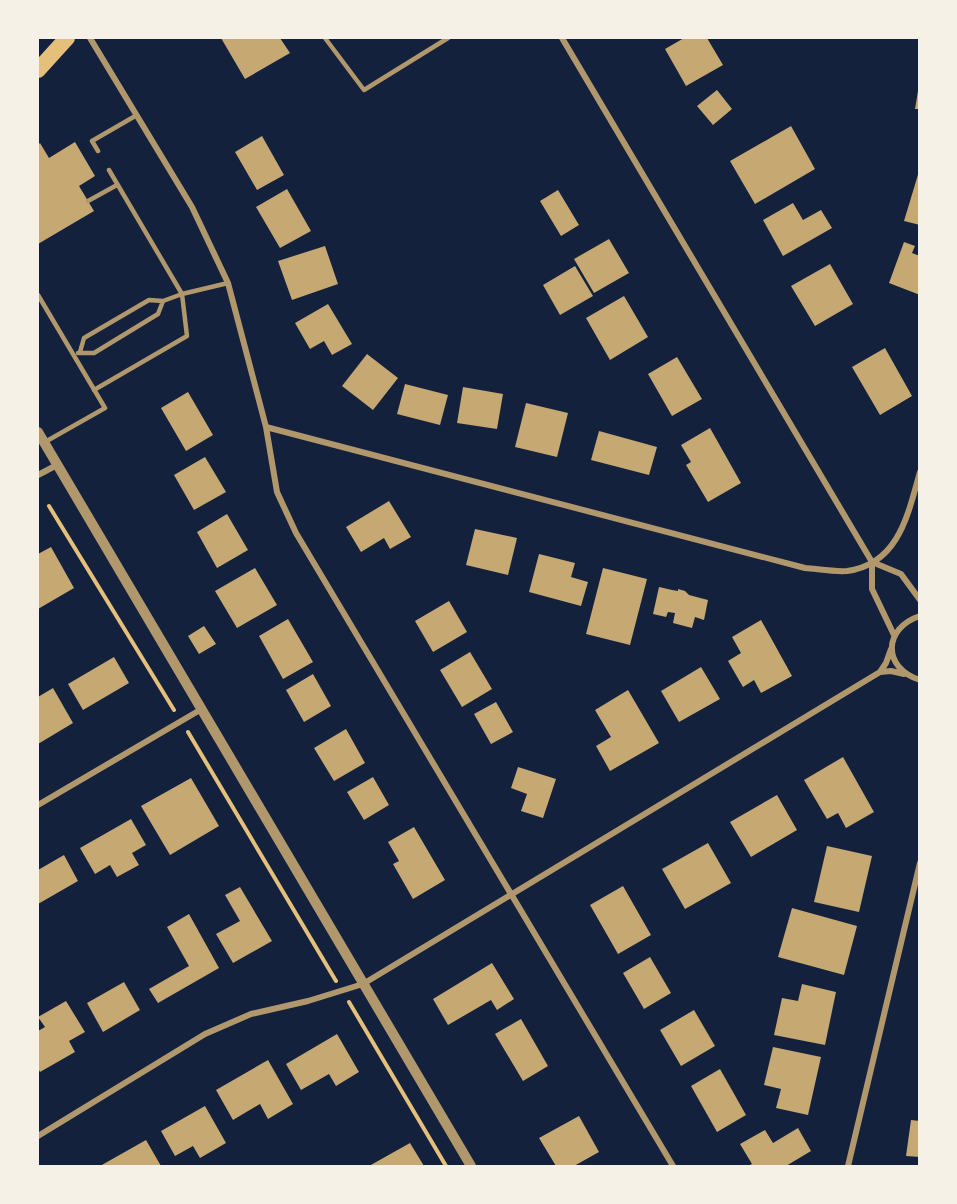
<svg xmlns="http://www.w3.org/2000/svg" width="957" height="1204" viewBox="0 0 957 1204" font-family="'Fira Sans Condensed',sans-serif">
<rect width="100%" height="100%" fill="#14213d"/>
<!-- building -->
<path fill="#c6a872" d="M221,38h59l10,15 -45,26z
M684,38h23l16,27 -37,21 -21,-37z
M717,90l15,19 -19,16 -16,-19z
M918,91l2,1v17h-5z
M791,126l24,43 -60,35 -25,-43z
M262,136l22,39 -27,15 -22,-38z
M75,142l20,34 -16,10 15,25 -56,33v-99l2,-2 9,15z
M920,168v57l-16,-4z
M287,189l24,42 -31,17 -24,-41z
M558,190l21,35 -18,11 -21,-35z
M793,203l10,17 18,-10 11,18 -49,28 -20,-36z
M609,239l20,34 -35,20 -20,-34z
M904,242l11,4 -3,7 8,3v39l-31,-12z
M325,246l13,38 -46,16 -14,-39z
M830,264l23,40 -38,22 -24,-40z
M575,266l18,30 -33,19 -17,-30z
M624,296l24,41 -38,23 -24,-42z
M328,304l24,40 -20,11 -8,-14 -14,8 -15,-26z
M885,348l27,48 -32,19 -28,-48z
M367,354l31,24 -25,32 -31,-24z
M677,357l25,42 -30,17 -24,-42z
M405,384l43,11 -8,30 -43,-11z
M463,387l40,7 -6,35 -40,-6z
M188,392l25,43 -27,16 -25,-43z
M526,403l42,10 -11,44 -42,-10z
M710,428l31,55 -33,19 -22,-37 5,-3 -10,-17z
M599,431l58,16 -8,28 -58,-15z
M205,457l21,35 -32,18 -20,-35z
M389,501l22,36 -21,12 -6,-11 -23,14 -15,-25z
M227,514l21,36 -31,18 -20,-36z
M475,529l42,9 -9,37 -42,-10z
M51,547l23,41 -36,21v-55z
M539,554l36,9 -4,14 17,5 -7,24 -52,-14z
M255,568l22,37 -40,23 -22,-37z
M603,568l44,11 -17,66 -44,-11z
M659,587l13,3 6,1v-2l7,2 4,4 19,5 -4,20 -9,-3 -3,11 -19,-5 2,-10 -7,-1 -2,5 -13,-3z
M449,601l18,31 -34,20 -18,-31z
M288,619l25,43 -30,17 -24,-43z
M761,620l31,56 -31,17 -7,-13 -11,7 -15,-26 13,-8 -9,-16z
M204,626l12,18 -17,10 -11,-18z
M470,652l22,37 -30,18 -22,-37z
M114,657l15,26 -46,27 -15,-26z
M701,667l19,32 -41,23 -18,-31z
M313,674l18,32 -27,16 -18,-32z
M53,688l20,35 -35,21v-47z
M628,690l31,53 -49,28 -14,-25 15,-9 -16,-27z
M496,702l17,30 -22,12 -17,-30z
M346,729l19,34 -31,18 -20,-33z
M843,757l31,55 -28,16 -8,-15 -11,6 -23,-39z
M518,767l38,12 -13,39 -22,-7 6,-17 -16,-6z
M373,777l16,28 -25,15 -17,-28z
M191,778l28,48 -49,29 -29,-49z
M777,795l20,35 -46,27 -21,-35z
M131,819l15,26 -14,8 7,12 -22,12 -7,-12 -15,9 -15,-26z
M414,827l31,53 -32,19 -20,-35 6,-3 -11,-19z
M708,843l23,40 -46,26 -23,-40z
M827,846l45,10 -13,56 -45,-10z
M64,855l14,26 -40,23v-34z
M623,886l28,49 -33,19 -28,-49z
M240,887l32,54 -39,22 -17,-29 24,-13 -15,-26z
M792,908l65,18 -13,49 -66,-18z
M189,914l30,54 -61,35 -9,-14 40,-23 -22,-39z
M650,957l21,36 -27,16 -21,-36z
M492,963l22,36 -17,11 -6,-10 -43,25 -15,-26z
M124,982l16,28 -37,22 -16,-29z
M802,984l34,8 -11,53 -51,-10 8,-37 16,3z
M66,1001l19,31 -16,9 6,11 -35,20 -2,-4v-37l7,-4 -7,-10z
M694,1010l21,36 -34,20 -21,-36z
M521,1019l27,47 -25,15 -28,-47z
M337,1034l22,38 -23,14 -7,-12 -28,16 -15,-26z
M773,1047l48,10 -13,58 -32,-7 5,-19 -17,-4z
M268,1060l25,44 -25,15 -8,-15 -27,16 -17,-30z
M720,1069l26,46 -29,17 -26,-46z
M205,1106l21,37 -26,15 -7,-12 -18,10 -14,-25z
M579,1116l20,36 -25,14h-18l-17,-28z
M911,1120l9,1v36l-14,-1z
M798,1128l13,23 -25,15h-38l4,-2 -12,-20 25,-14 8,13z
M146,1140l15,26h-61z
M410,1143l14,23h-55z"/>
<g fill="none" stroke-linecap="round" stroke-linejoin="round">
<!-- path -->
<path stroke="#e5c07b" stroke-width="4" d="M49,506l125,204
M188,732l148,249
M349,1002l97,164"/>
<!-- service -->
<path stroke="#b1986c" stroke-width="4.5" d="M325,38l39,52 84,-52
M98,151l-6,-10 45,-26
M109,170l73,124 46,-11
M88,201l29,-16
M38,295l67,113 -60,34
M80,352l4,-14 65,-38 14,1 19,-7 5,42 -93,54
M78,353h16l64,-39 5,-13"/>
<!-- minor -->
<path stroke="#b1986c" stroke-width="6" d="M90,38l102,169 36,76 38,144 11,65 19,41 377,633
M562,38l310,524v27l22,46
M266,427l539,141c13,1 29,4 42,3 52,-7 61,-57 73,-99
M38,475l19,-10
M872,562l29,12 19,26
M920,616c-37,12 -38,52 0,64
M880,672l6,-9 5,-14
M38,805l162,-95
M38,1136l167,-102 46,-20 57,-13 55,-17 517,-312 11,-1 13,3
M848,1166l72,-303"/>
<!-- tertiary -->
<path stroke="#b1986c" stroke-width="10" d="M38,432l433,734"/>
<!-- trunk -->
<path stroke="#e5c07b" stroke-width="16" d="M38,70l29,-32"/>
</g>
<!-- border -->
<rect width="957" height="1204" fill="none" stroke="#f6f1e7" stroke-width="78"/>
</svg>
